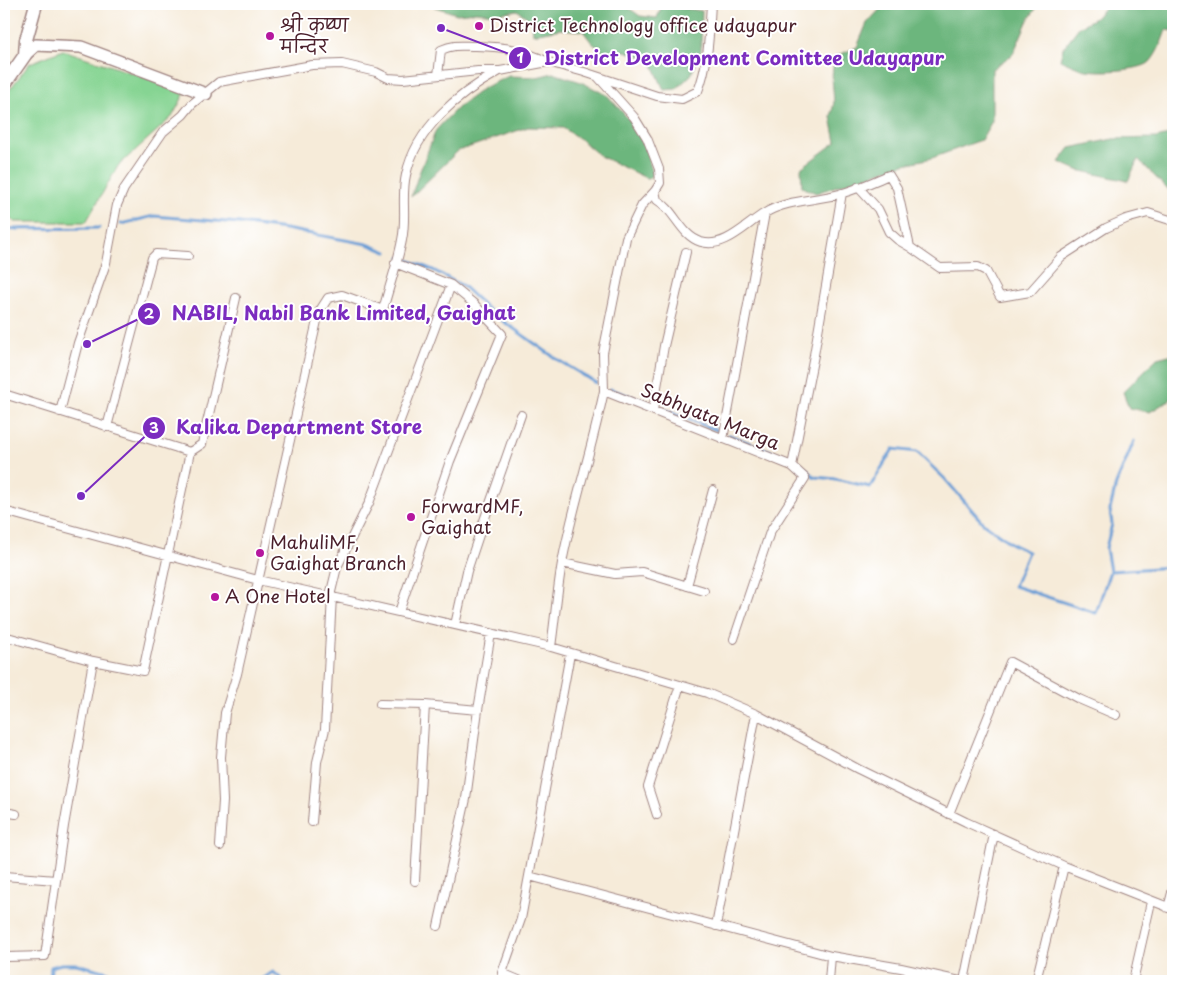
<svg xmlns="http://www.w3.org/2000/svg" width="1177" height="985" viewBox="0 0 1177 985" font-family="'Playpen Sans','Playpen Sans Deva',sans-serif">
<rect width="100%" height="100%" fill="#fff"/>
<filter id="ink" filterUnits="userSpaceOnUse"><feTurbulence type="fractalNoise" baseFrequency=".02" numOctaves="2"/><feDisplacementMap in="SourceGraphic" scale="10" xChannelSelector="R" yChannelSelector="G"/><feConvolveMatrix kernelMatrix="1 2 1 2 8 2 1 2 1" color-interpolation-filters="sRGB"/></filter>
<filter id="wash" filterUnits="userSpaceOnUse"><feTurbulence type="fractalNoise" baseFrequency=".0096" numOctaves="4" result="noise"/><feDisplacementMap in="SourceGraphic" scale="20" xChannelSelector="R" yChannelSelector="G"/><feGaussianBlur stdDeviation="1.12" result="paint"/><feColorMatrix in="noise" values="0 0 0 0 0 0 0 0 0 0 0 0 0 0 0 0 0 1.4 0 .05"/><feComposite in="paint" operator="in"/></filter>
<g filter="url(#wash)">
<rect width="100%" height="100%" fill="#f6ebd9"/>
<!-- green -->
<path fill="#86d493" stroke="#687a5f" d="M63,50l123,41 -14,26 -54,49 -32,56h-71l-11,-7v-118l26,-34z"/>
<!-- forest -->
<path fill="#6cb67d" stroke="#5b6a54" d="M426,4h197l17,12 17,2 5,-13 40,6 -1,40 -10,24 -15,14 -12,1 -13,-30 -26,-9 -17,4 -16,-12 -9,-12 -22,-2 -28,5 -1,-13 -15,-11 -21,4 -20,-2 -19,2z
M885,4h154l-12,18 -14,32 -21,15v52l-11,19 -49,18 -28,6 -88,29 -14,-6 -1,-19 35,-26 -5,-25 3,-15 -2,-25 2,-20 23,-10 10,-24z
M1108,4h65v27l-7,-1c-4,11 -8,23 -16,32 -9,9 -56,11 -68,7 -7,-2 -15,-6 -22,-9l3,-12 16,-21 16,-9z
M553,73l28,9 26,13 26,29 11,20 9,30 -5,5 -48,-23 -20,-17 -17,-11 -35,-1 -70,24 -47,46 7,-21 18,-46 22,-23 27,-20 24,-11 28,1z
M1173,134v54l-6,1 -29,-30 -10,22 -51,-11 -18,-8 11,-14 43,-9 43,-1z
M1173,354v44l-23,14 -21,-4 -6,-16 34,-34z"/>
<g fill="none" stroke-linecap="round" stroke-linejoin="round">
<!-- stream -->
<path stroke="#6b9ed6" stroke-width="3" d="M121,224l33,-8 85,7 46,6 82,15 20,8
M4,227l6,2 89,-1
M400,257l33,13 30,16 30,28 65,46 38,23
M610,389l37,13
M658,407l60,24
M729,435l57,22
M796,461l19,16 21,2 34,8 23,-38 24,3 28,27 38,44 29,21 16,8 -14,34 82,27 14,-42 63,-4
M1110,571l-4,-23 6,-24 -2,-14 6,-26 18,-43
M50,981l1,-14 10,-3h15l32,8 22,9 22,-3 16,3
M258,981l15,-9 8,6 1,3"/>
</g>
</g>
<g filter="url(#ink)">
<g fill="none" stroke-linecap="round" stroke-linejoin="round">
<defs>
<path id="street" d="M438,75l3,-25c14,-6 20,-4 35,-4 31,1 44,3 72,16
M598,77l36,40 13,21 12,31 1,14 -5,8 2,9c18,10 23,35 44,42 24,7 45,-18 64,-29 23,-14 53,-12 78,-20 15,-4 31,-12 46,-18l8,13 13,59 30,21 38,-1 8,4 14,26 30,-5 31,-35 45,-29 20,-9 22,-6 25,8
M858,187l20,22 11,23 9,8 12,7
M395,263l56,22 22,18 29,31 -52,127 -51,151
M604,391l-1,-38 23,-115 16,-33 13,-14
M4,394l186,58 -47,219 -50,-10 -89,-25
M653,410l11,-64 22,-94
M60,412l18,-69 28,-80 11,-58 7,-16 39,-57 20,-17 9,-11 27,-22 93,-17 30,-1 34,8 12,6 15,1 75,-8h22l48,-9 36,10 73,24 25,3 16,-8c11,-28 11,-58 13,-87
M107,427l45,-169 4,-4 32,2
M723,439l42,-226
M190,452l12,-8 34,-146
M4,511l254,69 293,67 156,46 49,21 102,55 108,53 98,44 109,43
M562,563l53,11 27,-2 62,19
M687,586l26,-96
M330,596l7,-29 32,-64 82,-218
M455,625l12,-54 12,-36 42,-120
M734,639l36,-107 35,-54 -13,-12
M551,647c4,-28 6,-56 11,-84 11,-58 30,-114 42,-172l188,75 22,-111 28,-162
M570,654l-41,222 302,80 70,12 59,13
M380,704l45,1 53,5
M4,812l12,2
M949,814l61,-152 69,37 37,16
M657,815l-9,-28 32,-102
M312,822l5,-60 8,-33 7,-133
M220,846l3,-45 -2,-44 4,-44 12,-39 82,-362 9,-14 14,-3 41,15c6,-23 15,-48 19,-70 5,-22 -1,-44 4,-65 10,-47 52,-81 92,-103
M4,876l52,4
M415,881l10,-176
M1168,908l5,-19
M438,926l28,-127 12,-89 13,-77
M716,926l40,-212
M4,958l2,-1 39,-1 19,-130 29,-165
M521,981l-19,-8 19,-54 8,-43
M829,981l2,-25
M964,981l30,-147
M1036,981l28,-115
M1133,981l18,-79"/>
<path id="secondary" d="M25,55l11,-10 45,2 125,47"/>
<path id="primary" d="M4,85l21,-30 1,-15 10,-36"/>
</defs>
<!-- street casing -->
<use href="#street" stroke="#a08582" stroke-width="10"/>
<!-- secondary casing -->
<use href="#secondary" stroke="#a08582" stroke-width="14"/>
<!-- primary casing -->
<use href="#primary" stroke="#a08582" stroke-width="15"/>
<!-- street -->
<use href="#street" stroke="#fff" stroke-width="8"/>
<!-- secondary -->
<use href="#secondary" stroke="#fff" stroke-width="11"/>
<!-- primary -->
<use href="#primary" stroke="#fff" stroke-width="12"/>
</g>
</g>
<!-- markers -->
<g fill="#b5179e" stroke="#fff" stroke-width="2">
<circle cx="479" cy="26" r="5"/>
<circle cx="270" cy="36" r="5"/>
<circle cx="411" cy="517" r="5"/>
<circle cx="260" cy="553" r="5"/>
<circle cx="215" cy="597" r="5"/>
</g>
<g text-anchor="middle" stroke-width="4" stroke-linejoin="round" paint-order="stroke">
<!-- poi labels -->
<g font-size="18" fill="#4a1f2b" stroke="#fff" text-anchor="start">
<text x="280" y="32">श्री कृष्ण<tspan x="280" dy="21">मन्दिर</tspan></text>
<text x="489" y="32">District Technology office udayapur</text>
<text x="421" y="513">ForwardMF,<tspan x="421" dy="21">Gaighat</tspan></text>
<text x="270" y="549">MahuliMF,<tspan x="270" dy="21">Gaighat Branch</tspan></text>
<text x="225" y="603">A One Hotel</text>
</g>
<!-- street labels -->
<g font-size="18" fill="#4a1f2b" stroke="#fff">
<text transform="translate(710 417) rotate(22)" y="6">Sabhyata Marga</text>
</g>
</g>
<!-- callouts -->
<path fill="none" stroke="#7b2cbf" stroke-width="2" d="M441 28L520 58M87 344L149 314M81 496L154 428"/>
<g fill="#7b2cbf" stroke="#fff" stroke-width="2">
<circle cx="441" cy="28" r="5"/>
<circle cx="87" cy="344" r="5"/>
<circle cx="81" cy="496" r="5"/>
<circle cx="520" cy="58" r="12"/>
<circle cx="149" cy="314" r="12"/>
<circle cx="154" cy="428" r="12"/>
</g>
<g font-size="15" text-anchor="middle" font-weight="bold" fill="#fff">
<text x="520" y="63">1</text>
<text x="149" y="319">2</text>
<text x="154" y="433">3</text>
</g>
<g font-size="19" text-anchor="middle" font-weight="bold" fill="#7b2cbf" stroke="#fff" stroke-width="4" stroke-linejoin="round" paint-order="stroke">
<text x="744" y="65">District Development Comittee Udayapur</text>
<text x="344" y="320">NABIL, Nabil Bank Limited, Gaighat</text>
<text x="299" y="434">Kalika Department Store</text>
</g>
<!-- margin -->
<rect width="1177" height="985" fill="none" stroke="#fff" stroke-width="20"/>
</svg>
